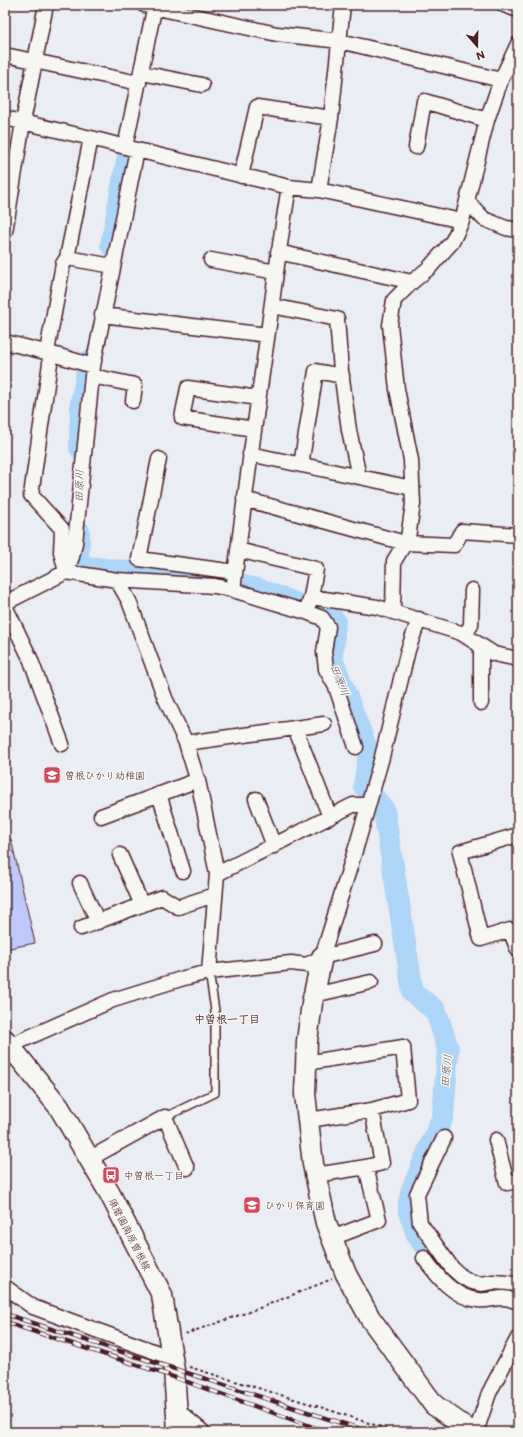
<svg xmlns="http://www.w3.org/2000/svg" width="523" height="1437" viewBox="0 0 523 1437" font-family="Mali,'Klee One',sans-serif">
<rect width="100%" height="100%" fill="#ebedf4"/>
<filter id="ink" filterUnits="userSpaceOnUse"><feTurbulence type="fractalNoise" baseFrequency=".025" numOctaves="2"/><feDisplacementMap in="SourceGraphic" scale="8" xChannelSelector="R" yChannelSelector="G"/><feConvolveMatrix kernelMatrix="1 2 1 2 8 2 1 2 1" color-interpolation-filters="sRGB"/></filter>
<g filter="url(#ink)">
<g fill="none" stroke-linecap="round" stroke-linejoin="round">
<!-- river -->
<path stroke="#acd5f7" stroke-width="22" d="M111,245l17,-90
M80,448l1,-44 8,-43
M79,531l-1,35 145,16 35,7 52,20 17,3 8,9 -3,38 37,95 -5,32 20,24 29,183 23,18 12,38 -5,67 -31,73 -3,13v10l9,25 27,35 29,23 23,-2"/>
</g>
<!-- building -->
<path fill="#bec8fa" stroke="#4a1f2b" d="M11,839l24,104 -30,6v-108z"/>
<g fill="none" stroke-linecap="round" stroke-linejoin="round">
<defs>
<path id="lane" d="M165,1117l50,-24v-83l-6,-38"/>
<path id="street" d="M144,5l133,29 63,7 161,39
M504,5l14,5
M5,55l134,28
M142,73l60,12
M5,118l86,20 46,12 152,37 30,3 143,31
M125,147l30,-142
M416,147l8,-46 63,19
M241,176l16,-69 74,11
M319,190l12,-72 12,-113
M467,201l17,18 22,9 12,2
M5,232l18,-110 23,-117
M278,252l134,30
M67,258l46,8
M211,260l65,12
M272,306l65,13 4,52 8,59 10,47
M102,315l165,20
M5,342l44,11 44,13
M92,376l43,9 -2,16
M254,429l-72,-11 6,-30 70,10
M250,454l162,34
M159,459l-20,100 96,13
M301,465l15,-94 26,5
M244,499l161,44 49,2 8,-14 56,4
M238,550l78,19 -5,28
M66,572l-5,-20 1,-23 -31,-34 19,-132 -2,-17 15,-82 4,-6 24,-120
M66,572l6,-15 3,-14 18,-177 44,-216
M117,580l12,21 36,97 21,45 13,42 18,89 -8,98
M233,590c11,-88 23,-176 36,-265 6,-46 12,-92 20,-138
M5,603l61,-31 51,8 98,6 18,4 73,22 5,-15 66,10 84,26 33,21 24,5
M5,606l25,52 32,86
M306,612l16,6 6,9 -4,25 2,17 10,18 20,60
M393,612l1,-51 14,-23 5,-34 -2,-44 -14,-71 -7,-64 4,-25 18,-18 17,-14 23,-26 10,-21 25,-101 14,-40 17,-36
M465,635l6,-10 1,-35
M481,703v-57
M295,728l29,-4
M186,743l109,-15 35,89
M159,794l24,77
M256,799l18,47
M101,816l97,-36
M518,835l-58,17 21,87 29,-9 8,20
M120,855l22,50
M217,874l136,-69h15
M80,883l18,39
M81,928l81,-31 16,10 36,-12
M322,957l36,-116 24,-84 26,-107 11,-31
M314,995l57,-13
M9,1046l104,-46 71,-22 25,-6 82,-9 16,2 15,-8 53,-13
M306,1063l97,-16 5,53 -36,10
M309,1120l63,-10 10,53 -16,4
M444,1138l-27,56 3,29 32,45 9,8 10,6 10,2 12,-2 15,1 10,2
M496,1140l11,43 11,-2
M89,1159l76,-42 22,51
M316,1175l50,-8 13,53 -47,18
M424,1258c13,18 30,40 54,42 9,1 17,-2 25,-2 5,0 10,2 15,4
M5,1287l28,20 139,51
M177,1410l26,22
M476,1432l13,-39 29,-55"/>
<path id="secondary" d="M322,957l-10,46 -5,38 -2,53 8,70 13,59 20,51 24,44 64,87 38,27
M5,1040l54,67 51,87 52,101 12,75 4,62"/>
</defs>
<!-- lane casing -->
<use href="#lane" stroke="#4a1f2b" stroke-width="10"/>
<!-- street casing -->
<use href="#street" stroke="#4a1f2b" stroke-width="17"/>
<!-- secondary casing -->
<use href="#secondary" stroke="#4a1f2b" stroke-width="23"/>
<!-- path -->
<path stroke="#4a1f2b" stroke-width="2" stroke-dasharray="3 3" stroke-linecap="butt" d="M185,1334l72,-25 75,-30
M189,1367l128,39 79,26"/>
<!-- lane -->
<use href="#lane" stroke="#f6f6f2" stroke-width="7"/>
<!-- street -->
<use href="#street" stroke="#f6f6f2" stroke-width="14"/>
<!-- secondary -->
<use href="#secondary" stroke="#f6f6f2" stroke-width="20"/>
<defs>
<path id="rail" d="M5,1314l364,118
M5,1322l160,52 162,58"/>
</defs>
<!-- rail casing -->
<use href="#rail" stroke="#4a1f2b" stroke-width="4.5"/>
<!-- rail -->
<use href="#rail" stroke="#f6f6f2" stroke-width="3" stroke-dasharray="9" stroke-linecap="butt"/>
</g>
</g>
<!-- icons -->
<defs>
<symbol id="school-square" viewBox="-11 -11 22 22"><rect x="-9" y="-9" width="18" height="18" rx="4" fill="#d1495b" stroke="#f6f6f2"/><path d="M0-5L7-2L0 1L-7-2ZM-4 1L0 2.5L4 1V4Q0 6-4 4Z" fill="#fff"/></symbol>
<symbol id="bus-square" viewBox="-11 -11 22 22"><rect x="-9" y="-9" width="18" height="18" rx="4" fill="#d1495b" stroke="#f6f6f2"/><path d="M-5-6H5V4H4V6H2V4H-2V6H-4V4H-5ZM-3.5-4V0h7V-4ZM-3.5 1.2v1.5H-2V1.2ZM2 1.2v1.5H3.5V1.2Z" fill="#fff"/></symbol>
</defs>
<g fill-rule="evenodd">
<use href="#school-square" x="42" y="765" width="20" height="20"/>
<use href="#bus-square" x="101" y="1165" width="20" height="20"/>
<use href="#school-square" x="242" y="1195" width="20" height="20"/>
</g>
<g text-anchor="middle" stroke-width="3" stroke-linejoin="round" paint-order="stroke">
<!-- poi labels -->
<g font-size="10" fill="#4a1f2b" stroke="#f6f6f2" text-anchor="start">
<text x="65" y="779">曽根ひかり幼稚園</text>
<text x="124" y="1179">中曽根一丁目</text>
<text x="265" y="1209">ひかり保育園</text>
</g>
<!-- street labels -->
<g font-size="10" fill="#4a1f2b" stroke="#f6f6f2">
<text transform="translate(130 1234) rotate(63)" y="4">須磨園南原曽根線</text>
</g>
<!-- water labels -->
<g font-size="11" font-style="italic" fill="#624c5e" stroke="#f6f6f2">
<text transform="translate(79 486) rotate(-89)" y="4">田原川</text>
<text transform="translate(340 680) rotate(69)" y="4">田原川</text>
<text transform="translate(446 1071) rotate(-85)" y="4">田原川</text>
</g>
<!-- neighbourhood labels -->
<g font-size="11" font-weight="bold" fill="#4a1f2b" stroke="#f6f6f2">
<text x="227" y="1023">中曽根一丁目</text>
</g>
</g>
<!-- margin -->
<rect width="523" height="1437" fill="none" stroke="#f6f6f2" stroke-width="20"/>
<rect x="10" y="10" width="503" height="1417" fill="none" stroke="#4a1f2b" stroke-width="1.5" filter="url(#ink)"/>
<!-- north arrow -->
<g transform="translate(477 46) rotate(160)" stroke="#f6f6f2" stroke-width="3" paint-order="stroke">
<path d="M0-3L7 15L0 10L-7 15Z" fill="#4a1f2b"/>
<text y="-6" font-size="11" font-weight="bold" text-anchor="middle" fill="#4a1f2b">N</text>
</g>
</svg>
